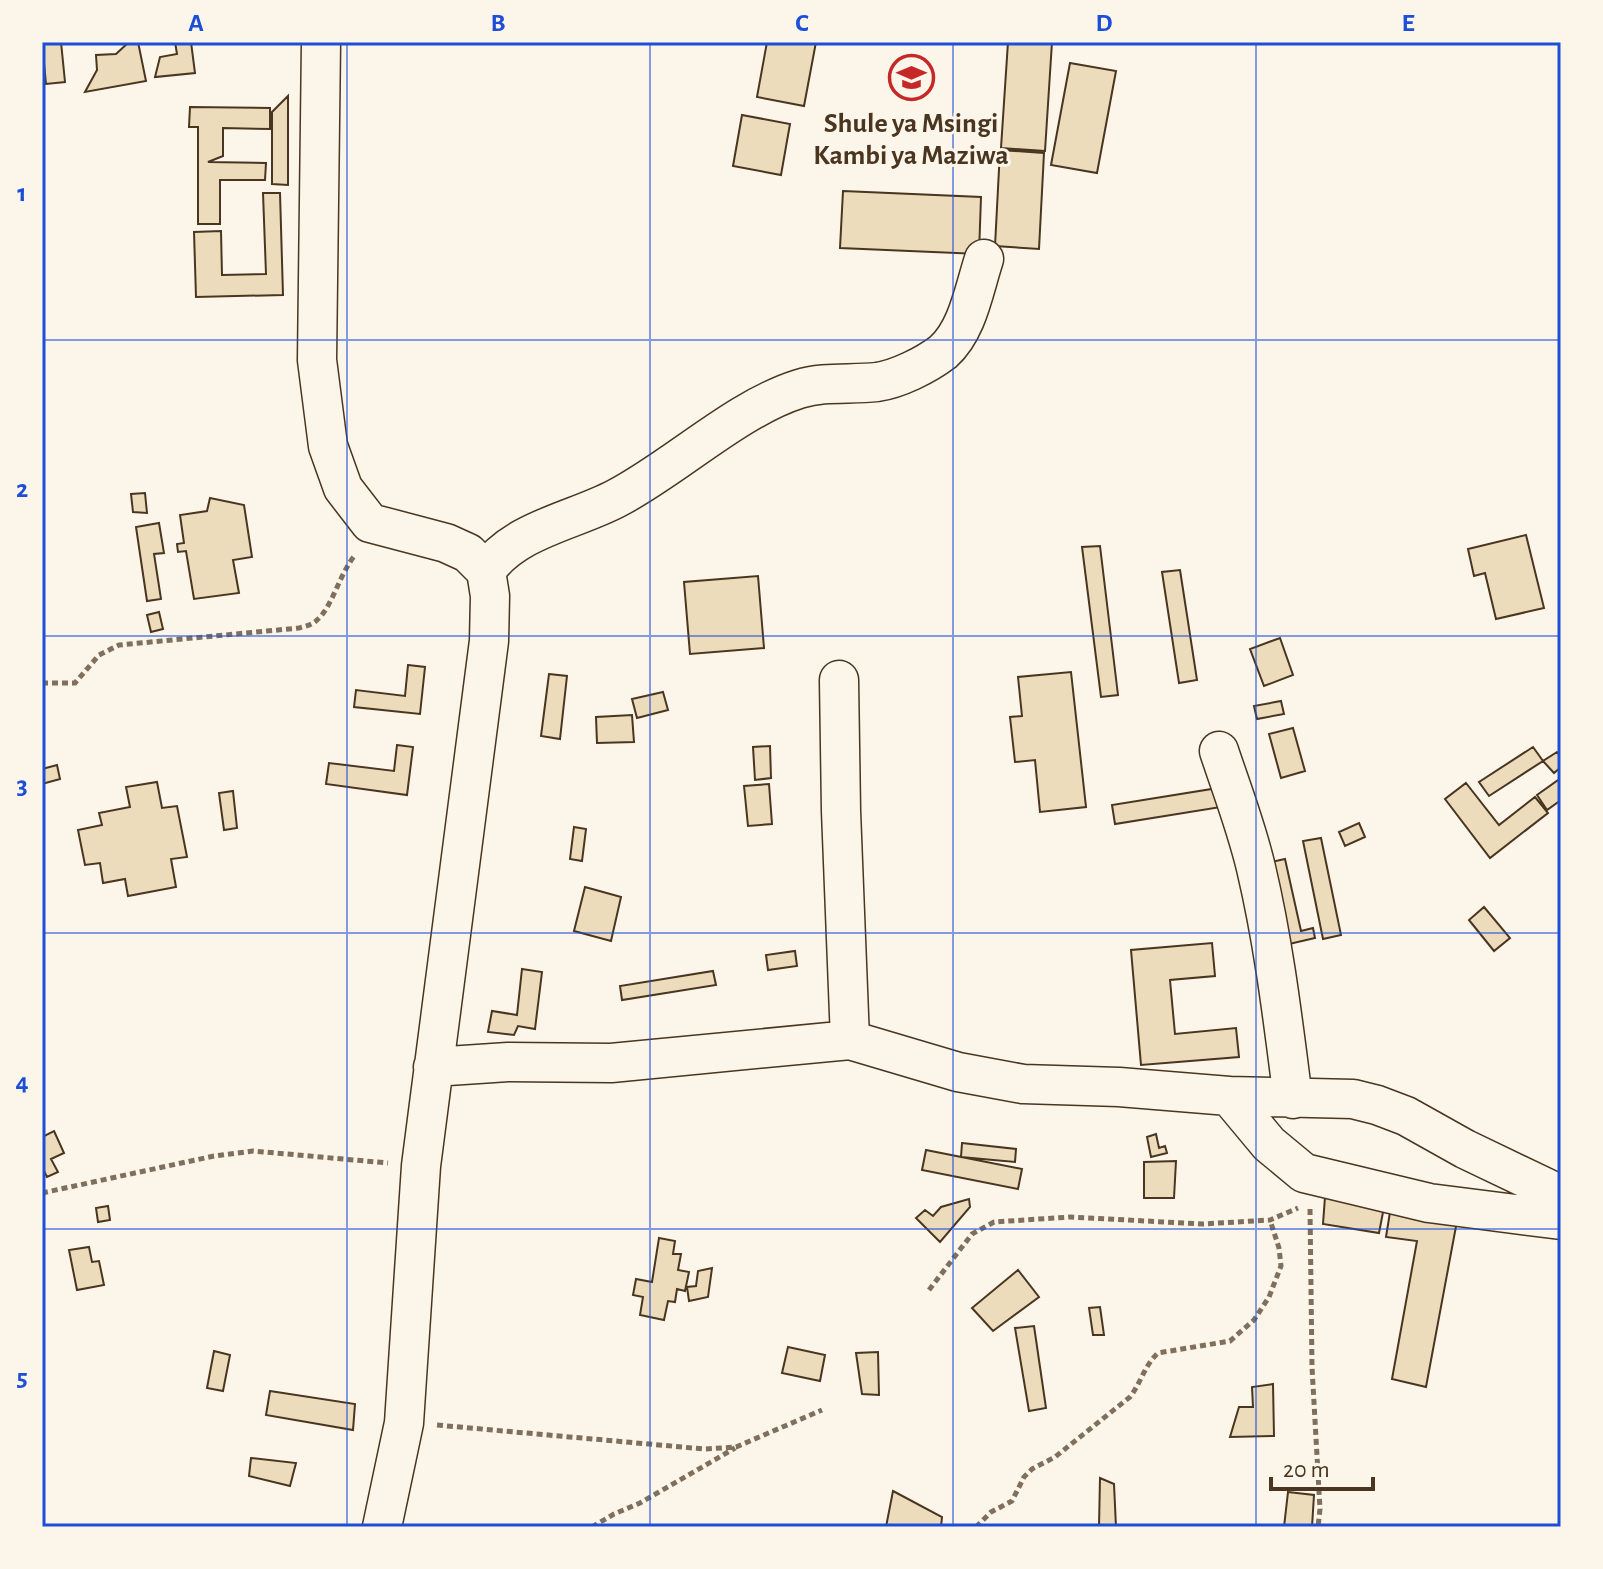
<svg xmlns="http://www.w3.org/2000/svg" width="1603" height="1569" viewBox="0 0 1603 1569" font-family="'Alegreya Sans',sans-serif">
<rect width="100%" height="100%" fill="#fbf6e9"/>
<!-- building -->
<path fill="#ecdcbc" stroke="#4a3520" stroke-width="2" d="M42,42h19l4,40 -19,2z
M129,42h9l8,39 -61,11 12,-22 -1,-15 20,-1z
M175,42h16l4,31 -40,4 5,-20 17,-3z
M767,42h49l-12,64 -47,-9z
M1008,42h44l-7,109 -44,-3z
M1070,63l46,8 -19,102 -46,-8z
M288,96v89l-16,-1v-72z
M190,107l80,1v21l-47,-1v28l-15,6 58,1 -1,17h-45v44h-22v-97h-9z
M742,115l48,9 -9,51 -48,-9z
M1000,150l44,3 -5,96 -44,-3z
M843,191l138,6 -2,57 -139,-6z
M263,193h17l3,102 -87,2 -2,-65 27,-1 1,44 44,-1z
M145,493l2,20 -14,-1 -2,-18z
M210,498l34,7 8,52 -19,3 6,33 -45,6 -8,-48 -8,1 -1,-8 7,-1 -4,-28 27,-4z
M159,523l5,30 -10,1 7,45 -14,2 -11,-74z
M1526,535l18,73 -48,11 -11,-46 -11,3 -6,-27z
M1100,546l18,149 -17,2 -19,-150z
M1180,570l17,110 -18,3 -17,-111z
M758,576l6,72 -74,6 -6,-72z
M159,612l4,17 -12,3 -4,-17z
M1280,638l13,37 -29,11 -14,-37z
M408,665l17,2 -5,47 -66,-7 2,-17 49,6z
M1071,672l15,135 -46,5 -5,-52 -20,2 -5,-45 12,-1 -4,-39z
M549,674l18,2 -7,63 -19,-3z
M663,692l5,18 -31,8 -5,-19z
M1281,701l3,13 -27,5 -3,-13z
M632,715l2,27 -37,1 -1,-26z
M1293,728l12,43 -24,7 -12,-44z
M397,745l16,2 -6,48 -81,-11 3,-21 65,8z
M770,746l1,32 -16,2 -2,-33z
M1533,747l10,14 -54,35 -10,-14z
M1557,752l4,5v10l-7,6 -11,-12z
M57,765l3,14 -18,5v-15z
M1561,778v22l-14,10 -10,-15z
M157,782l5,26 15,-2 10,51 -16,2 5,28 -48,9 -3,-17 -22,4 -3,-20 -15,2 -7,-35 24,-5 -3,-12 31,-6 -4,-20z
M1466,783l33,42 36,-28 13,16 -58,45 -45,-59z
M769,784l3,40 -24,2 -4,-40z
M1218,788l3,19 -106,17 -3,-19z
M233,791l4,37 -13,2 -5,-37z
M1359,823l6,14 -20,9 -6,-14z
M574,827l12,2 -4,32 -12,-2z
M1321,838l20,97 -18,4 -20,-98z
M1285,859l16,72 12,-3 2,10 -26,6 -18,-82z
M585,887l36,10 -10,44 -37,-10z
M1484,907l26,31 -16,13 -25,-31z
M1212,943l3,33 -45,4 5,54 61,-6 3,29 -98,8 -10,-115z
M795,951l2,15 -29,4 -2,-15z
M522,969l20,3 -7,57 -17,-3 -4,9 -26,-3 4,-21 25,4z
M713,971l3,14 -94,15 -2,-14z
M54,1131l10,22 -13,6 7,13 -11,5 -5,-10v-30z
M1156,1134l3,14 6,-2 2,7 -16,4 -4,-20z
M962,1143l54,6 -1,13 -54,-5z
M926,1150l96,19 -4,20 -96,-19z
M1176,1161l-2,37h-30v-36z
M1325,1197l59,10 -5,26 -56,-9z
M969,1199l1,8 -30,35 -24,-24 9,-8 8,6 8,-9z
M108,1206l2,14 -12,2 -2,-14z
M1390,1212l67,9 -31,166 -34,-8 25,-138 -31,-4z
M659,1238l16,3 -2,13h8l-3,16 11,2 -4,19 -8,-2 -2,13 -7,-1 -4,19 -24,-5 3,-18 -10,-2 3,-16 16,3z
M89,1247l3,15 7,-1 5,24 -27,5 -8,-40z
M712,1268l-4,29 -19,4 -2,-14 9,-1 2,-15z
M1018,1270l21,27 -46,34 -21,-23z
M1100,1307l4,28h-11l-4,-27z
M1034,1326l12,82 -17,3 -14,-83z
M788,1347l37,8 -5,26 -38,-8z
M214,1351l16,4 -7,36 -16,-3z
M878,1352l1,43 -17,-1 -6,-41z
M1273,1384l1,52 -44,1 9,-30h14l-1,-20z
M270,1391l85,13 -2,26 -87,-15z
M251,1458l45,5 -6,23 -41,-10z
M1100,1478l14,6 2,43h-17z
M893,1491l49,26 -1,10h-55z
M1288,1492l26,3 -2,32h-28z"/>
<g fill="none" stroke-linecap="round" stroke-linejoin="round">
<defs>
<path id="minor" d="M321,42l-4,318 11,86 15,42 27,35 76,20 22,10 18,18 4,25 -1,45 -68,525 -17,257 -22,104
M486,571c29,-42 88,-50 131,-73 59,-31 119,-89 182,-109 26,-8 51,-4 78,-7 21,-3 49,-17 66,-30 25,-22 31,-63 41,-93
M839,680l2,131 9,229
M1219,751c13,39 28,78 37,117 18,76 27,153 37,231
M433,1067l75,-5 103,1 239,-23 108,32 65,12 96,3 110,9 124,3 24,6 29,11 59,33 96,46
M1229,1096l40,48 35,29 125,30 132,17"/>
</defs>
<!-- minor casing -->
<use href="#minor" stroke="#4a3520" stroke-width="41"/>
<!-- path -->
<path stroke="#7f6f5c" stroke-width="5" stroke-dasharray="6 4" stroke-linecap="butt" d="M42,683h33l24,-28 20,-10 180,-17c7,-2 13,-3 18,-8 15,-12 23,-48 39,-66
M42,1193l172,-37 39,-5 135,12
M1310,1209l2,158 8,142 -2,18
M929,1290l43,-56 22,-12 76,-5 133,7 67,-4 28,-12
M437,1425l267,24 32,-2 86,-37
M592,1527l22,-13 26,-11 95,-55
M976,1527l15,-15 21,-11 12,-24 8,-8 23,-12 75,-60c11,-14 14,-31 28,-44l72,-12 24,-21 15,-23 12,-31 -2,-18 -9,-28"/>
<!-- minor -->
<use href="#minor" stroke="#fbf6e9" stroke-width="38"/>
</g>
<!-- grid -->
<path fill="none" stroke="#1d4ed8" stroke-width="2" stroke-opacity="0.55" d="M347,42v1485M650,42v1485M953,42v1485M1256,42v1485M42,340h1519M42,636h1519M42,933h1519M42,1229h1519"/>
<!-- icons -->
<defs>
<symbol id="school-ring" viewBox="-11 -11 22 22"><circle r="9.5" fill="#fbf6e9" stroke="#c62828" stroke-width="1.5"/><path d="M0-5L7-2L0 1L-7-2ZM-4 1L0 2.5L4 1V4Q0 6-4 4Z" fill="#c62828"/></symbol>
</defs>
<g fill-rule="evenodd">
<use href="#school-ring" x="886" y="52" width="51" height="51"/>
</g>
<g text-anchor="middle" stroke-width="6" stroke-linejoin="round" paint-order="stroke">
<!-- poi labels -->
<g font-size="28" font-weight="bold" fill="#4a3520" stroke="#fbf6e9">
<text x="911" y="132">Shule ya Msingi<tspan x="911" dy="32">Kambi ya Maziwa</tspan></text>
</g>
</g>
<!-- border -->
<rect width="1603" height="1569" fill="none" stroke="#fbf6e9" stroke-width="88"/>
<!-- scale -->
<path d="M1271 1477v12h102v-12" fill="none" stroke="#4a3520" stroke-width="4"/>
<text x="1283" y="1477" font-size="24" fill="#4a3520" stroke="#fbf6e9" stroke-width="6" paint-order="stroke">20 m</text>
<rect x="44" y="44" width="1515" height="1481" fill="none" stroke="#1d4ed8" stroke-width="3"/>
<g font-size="26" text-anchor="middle" font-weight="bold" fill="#1d4ed8">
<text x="196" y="31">A</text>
<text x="498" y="31">B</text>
<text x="802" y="31">C</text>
<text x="1104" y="31">D</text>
<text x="1408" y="31">E</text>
<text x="22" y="201">1</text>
<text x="22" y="497">2</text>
<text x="22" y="794">3</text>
<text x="22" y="1090">4</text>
<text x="22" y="1386">5</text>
</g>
</svg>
